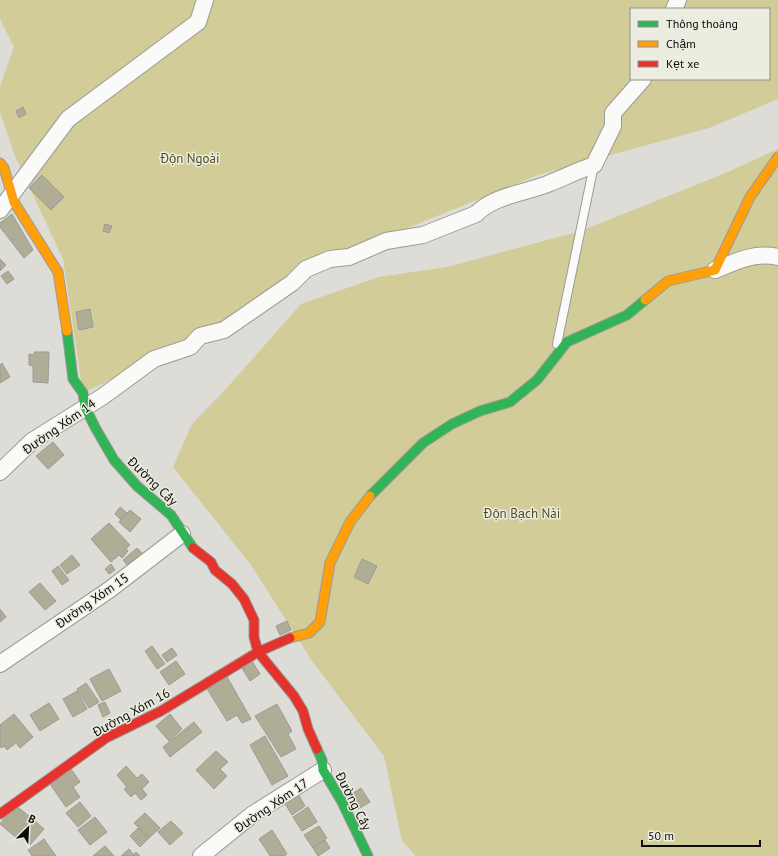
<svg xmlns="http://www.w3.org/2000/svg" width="778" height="856" viewBox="0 0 778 856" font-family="'PT Sans',sans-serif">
<rect width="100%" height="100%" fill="#dddcd6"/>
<!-- green -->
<path fill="#d1cc98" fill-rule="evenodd" d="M0,0h778v99l-69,29 -168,46 -235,95 -89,59 -134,65 -20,-134 -48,-103 -15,-44v-26l14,-39 -14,-28zM631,9h138v70h-138z
M778,149v707h-362l-14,-15 -18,-85 -72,-95 -61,-96 -78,-98 19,-43 34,-35 75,-85 78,-27 68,-10 134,-36 140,-56z"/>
<!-- building -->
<path fill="#b0ad97" stroke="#9b9b96" d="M23,107l3,7 -7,4 -3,-7z
M42,175l22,22 -13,13 -22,-22z
M12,214l21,36 -9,8 -24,-31v-4z
M105,224l7,2 -3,7 -6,-2z
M0,259l6,6 -6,6z
M8,271l6,8 -7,5 -6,-8z
M90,309l3,18 -14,3 -3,-18z
M34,352h15l-1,31 -15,-1v-16l-4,-1v-11l5,1z
M2,363l8,14 -10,6v-18z
M53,442l11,13 -16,14 -12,-13z
M120,507l7,6 -6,7 -6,-6z
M130,510l11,9 -11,13 -11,-10z
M109,523l21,22 -4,4 2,2 -6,7 -3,-3 -8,7 -20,-23z
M137,548l6,6 -14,13 -6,-7z
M72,555l8,10 -13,9 -7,-9z
M362,559l15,7 -9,18 -14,-7z
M111,564l4,6 -6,4 -4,-5z
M58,566l11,14 -7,5 -10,-14z
M40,583l16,18 -11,9 -16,-18z
M0,609l6,8 -6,5z
M287,621l4,9 -11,5 -4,-9z
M152,646l13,18 -8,5 -12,-18z
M172,648l5,7 -10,7 -5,-7z
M176,661l9,13 -16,11 -9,-13z
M252,661l8,13 -10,7 -8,-13z
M109,669l12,22 -19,10 -12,-22z
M226,675l25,44 -9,4 -5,-8 -10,6 -21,-34z
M86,683l13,19 -10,6 -12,-19z
M77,691l10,18 -14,8 -10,-18z
M105,702l5,11 -7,4 -5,-12z
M49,703l10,16 -19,12 -10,-16z
M277,704l15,27 -4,3 8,15 -15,8 -26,-41z
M14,714l19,23 -13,11 -4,-5 -9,7 -3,-4 -3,2 -1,-2v-21z
M170,714l12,15 -13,12 -13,-15z
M194,722l8,10 -32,25 -7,-10z
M265,736l23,40 -16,9 -22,-40z
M216,751l12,11 -8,7 7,7 -13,13 -18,-19z
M126,766l11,12 5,-4 7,8 -7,7 5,6 -6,5 -6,-7 -4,4 -7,-8 3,-2 -10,-12z
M71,769l9,13 -7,5 7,10 -14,10 -16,-23z
M361,788l9,14 -12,7 -9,-13z
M298,794l7,12 -13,9 -8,-13z
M80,802l11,14 -13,11 -12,-14z
M15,805l19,15 -16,19 -18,-15z
M308,807l9,15 -15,9 -9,-14z
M145,813l15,15 -11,10 -15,-15z
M95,817l12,15 -17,13 -12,-15z
M34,820l10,9 -14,16 -10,-9z
M171,821l12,12 -13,12 -12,-13z
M319,826l8,12 -14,10 -9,-13z
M138,828l11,10 -9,9 -10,-11z
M272,830l15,24 -3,2h-14l-11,-17z
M44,839l12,17h-24l-4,-6z
M325,840l5,8 -12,8 -5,-8z
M105,846l9,10h-21z
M129,849l5,6 2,-3 4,4h-19z"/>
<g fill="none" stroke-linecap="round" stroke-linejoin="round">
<defs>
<path id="lane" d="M557,344l37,-179"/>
<path id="street" d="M674,9l4,-9
M0,210l68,-91 130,-97 7,-22
M715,270c22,-9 39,-18 63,-13
M0,472l32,-31 70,-44 52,-38 36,-12 10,-11 24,-6 68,-47 14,-14 24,-10 19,-2 37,-16 37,-6 53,-21c18,-19 51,-21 74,-31 15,-6 29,-13 44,-18l19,-39v-13l30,-34
M0,664l109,-74 73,-56
M201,856l52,-42 70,-44"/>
<path id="fast" d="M67,331l6,48 10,14 2,14 11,22 18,31 23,26 34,29 22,33
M370,496l53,-53 29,-19 28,-13 30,-9 27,-22 30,-38 60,-27 18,-15
M317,749l5,11 1,10 19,32 26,54"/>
<path id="slow" d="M0,163l4,5 10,34 44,70 9,59
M645,300l23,-19 47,-11 35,-73 28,-40
M290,638l19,-5 11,-11 10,-59 20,-41 20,-26"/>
<path id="jam" d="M193,548l18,14 4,8 17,14 12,15 10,21v17l4,15 36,44 9,15 5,18 9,20
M0,814l106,-76 55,-27 97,-59 32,-14"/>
</defs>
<!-- lane casing -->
<use href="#lane" stroke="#9b9b96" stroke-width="10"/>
<!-- street casing -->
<use href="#street" stroke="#9b9b96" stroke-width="18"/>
<!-- fast casing -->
<use href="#fast" stroke="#9b9b96" stroke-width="11"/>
<!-- slow casing -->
<use href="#slow" stroke="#9b9b96" stroke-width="11"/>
<!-- jam casing -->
<use href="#jam" stroke="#9b9b96" stroke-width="11"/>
<!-- lane -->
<use href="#lane" stroke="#fafaf9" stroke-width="8"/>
<!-- street -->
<use href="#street" stroke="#fafaf9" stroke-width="16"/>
<!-- fast -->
<use href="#fast" stroke="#30b455" stroke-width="9"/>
<!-- slow -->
<use href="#slow" stroke="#ff9f0a" stroke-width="9"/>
<!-- jam -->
<use href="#jam" stroke="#e5322d" stroke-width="9"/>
</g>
<g text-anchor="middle" stroke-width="3" stroke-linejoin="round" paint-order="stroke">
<!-- park labels -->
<g font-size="13" fill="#504d23" stroke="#edece0">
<text x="190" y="163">Độn Ngoài</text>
<text x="522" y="518">Độn Bạch Nài</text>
</g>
<!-- street labels -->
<g font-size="13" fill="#0c0c08" stroke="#edece0">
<text transform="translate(59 426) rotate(-35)" y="5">Đường Xóm 14</text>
<text transform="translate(153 481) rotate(44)" y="5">Đường Cấy</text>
<text transform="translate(92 600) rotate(-35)" y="5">Đường Xóm 15</text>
<text transform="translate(131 712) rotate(-29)" y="5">Đường Xóm 16</text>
<text transform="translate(354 801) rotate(63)" y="5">Đường Cấy</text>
<text transform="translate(271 805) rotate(-34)" y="5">Đường Xóm 17</text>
</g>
</g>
<!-- legend -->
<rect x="630" y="8" width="140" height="72" fill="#edece0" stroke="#93928a"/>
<rect x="638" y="21" width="20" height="6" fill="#30b455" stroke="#93928a"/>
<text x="666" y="28" font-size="12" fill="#0c0c08">Thông thoáng</text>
<rect x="638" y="41" width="20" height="6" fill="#ff9f0a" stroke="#93928a"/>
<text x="666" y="48" font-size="12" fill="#0c0c08">Chậm</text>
<rect x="638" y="61" width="20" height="6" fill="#e5322d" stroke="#93928a"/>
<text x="666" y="68" font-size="12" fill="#0c0c08">Kẹt xe</text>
<!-- north arrow -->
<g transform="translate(28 828) rotate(24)" stroke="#edece0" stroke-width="3" paint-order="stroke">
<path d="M0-3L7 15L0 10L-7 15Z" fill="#0c0c08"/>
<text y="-6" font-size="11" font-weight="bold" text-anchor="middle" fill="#0c0c08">B</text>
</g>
<!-- scale -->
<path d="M642 840v6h118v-6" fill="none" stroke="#0c0c08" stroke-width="2"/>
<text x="648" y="840" font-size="12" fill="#0c0c08" stroke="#edece0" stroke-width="3" paint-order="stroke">50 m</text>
</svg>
